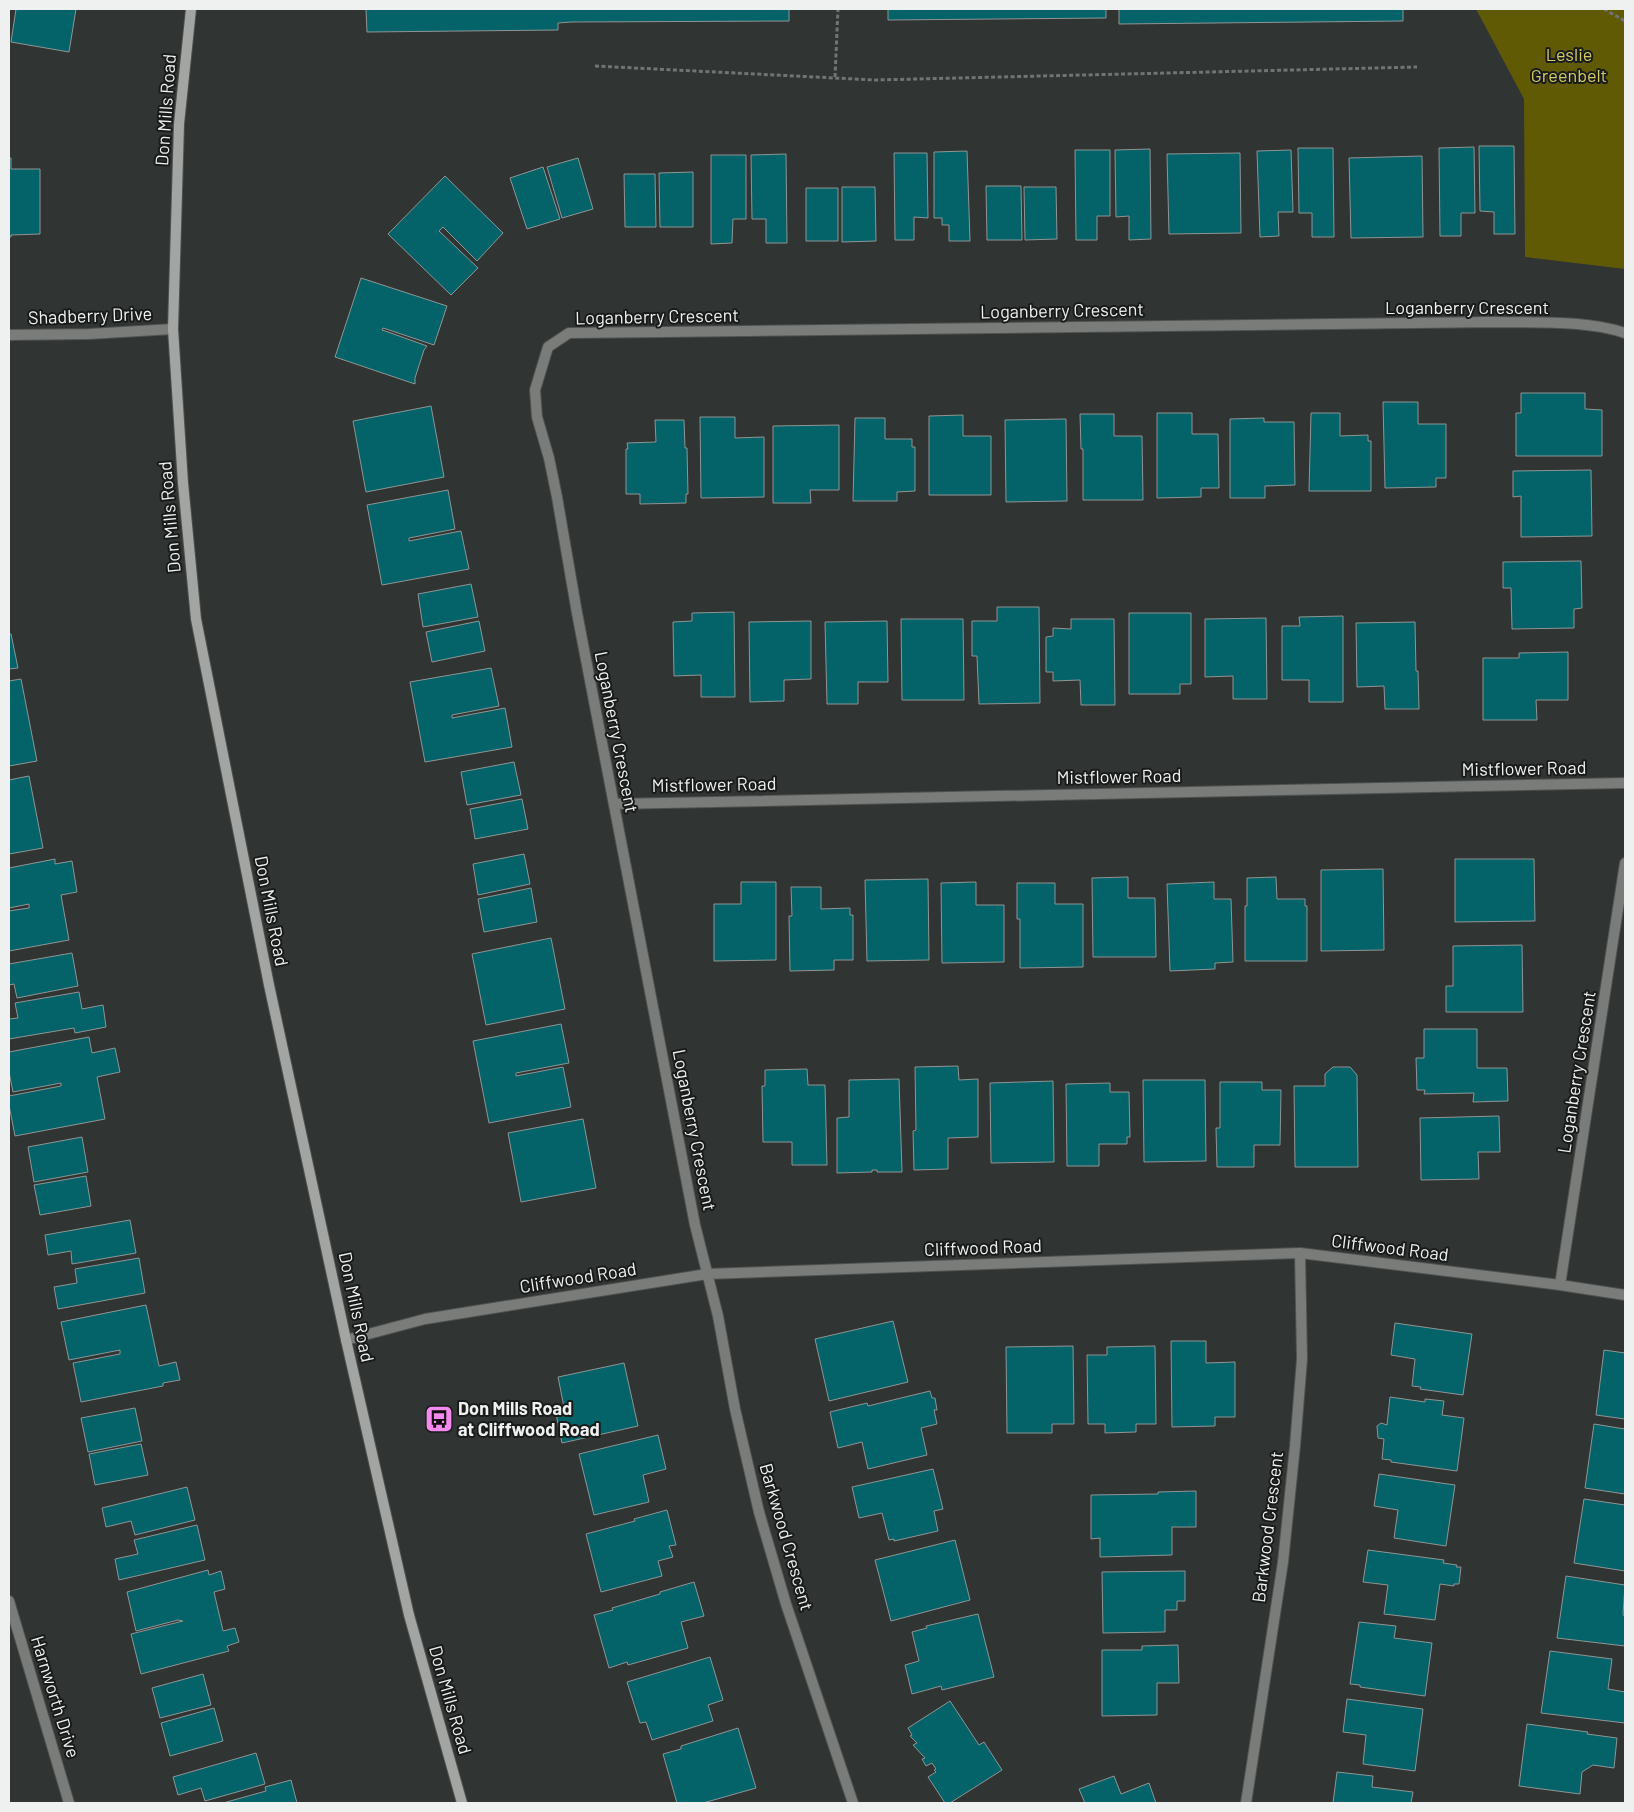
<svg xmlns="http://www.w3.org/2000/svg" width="1634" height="1812" viewBox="0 0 1634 1812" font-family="Barlow,sans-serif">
<rect width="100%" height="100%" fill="#303432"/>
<!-- green -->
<path fill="#605a05" d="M1476,9h149v260l-100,-12 -1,-158z"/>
<!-- building -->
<path fill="#036369" stroke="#8f9595" d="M16,9h60l-7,43 -58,-10z
M366,9h423v12l-218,1 -13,1v7l-191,2z
M888,9h515v12l-284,3v-15h-13v9l-218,2z
M1479,146h35l1,88h-21v-22l-14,-1z
M1474,147l1,66h-14v23h-21l-1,-88z
M1298,148h35l1,89h-22v-24h-13z
M1150,149l1,90 -22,1v-24l-13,1 -1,-67z
M1075,150h35v66h-13v24h-21z
M1291,150l2,62h-15l1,24 -19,1 -3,-86z
M967,151l3,90h-21v-16h-7v-7h-8v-66z
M894,153h33l1,65 -14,-1v23h-19z
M1240,153l1,80 -72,1 -2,-80z
M786,154l1,89h-21v-24h-14l-1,-64z
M711,155h35v64h-13l-1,24 -21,1z
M1422,156l1,81 -72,1 -2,-80z
M9,158h2v11h29v65l-29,1v2h-2z
M578,158l15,51 -31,9 -15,-51z
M543,167l17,52 -33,10 -17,-51z
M693,172v55h-33l-1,-54z
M624,174h31l1,53h-31z
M445,176l58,57 -26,28 -34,-34 -4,4 39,37 -27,27 -63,-61z
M986,186h35l1,54h-35z
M842,187h33l1,54 -34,1z
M1024,187h32l1,52 -32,1z
M806,188h32v53h-32z
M361,278l86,28 -13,39 -51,-17 -1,2 6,2 39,14 -3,4 -9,28v6l-80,-27z
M1521,393h64v16l17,1v46h-86v-43h5z
M1383,402h35v22h28v54h-10v9l-51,1z
M431,406l13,71 -78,15 -13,-71z
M1157,413h35v21h26l1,54h-18v9l-44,1z
M1311,413h29v23l28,-1v6h3v50h-62z
M1080,414h34v22h28l1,64h-60v-51h-2z
M963,415v21h28v59h-62v-79z
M700,417h35v21l29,-1v60l-63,1z
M855,418h30v21h27v8h3v44l-18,1v9h-44z
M1264,418v4h30l1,63 -30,1v12h-35v-79z
M1066,419l1,82 -61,1 -1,-82z
M655,420h29l1,28h2l1,46h-2v9l-46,1v-10h-14v-45h2l-1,-6 29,-1z
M839,425v65h-29l1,13h-38v-77z
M1591,470l1,66 -71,1v-41l-8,1v-26z
M448,490l7,39 -46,9v3l52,-10 8,38 -87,16 -15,-80z
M1581,561l1,47 -8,1v19l-62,1 -1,-41h-8v-26z
M471,584l7,33 -55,10 -5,-33z
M997,607h42l1,96 -61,1 -2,-48h-5v-35h25z
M734,612l1,85h-34v-22l-27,1 -1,-54 19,-1v-8z
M1129,613h62v71h-11v10h-51z
M1343,616v86h-34v-22h-27v-54h18l-1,-9z
M1266,618l1,81h-34v-23l-28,1v-58z
M901,619h62l1,81h-62z
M1071,619h43l1,86h-34l-1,-25 -27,1v-9h-7v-35l7,-1v-8l18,1z
M479,621l6,30 -53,11 -6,-30z
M811,621v58l-27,1v21l-34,1 -1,-80z
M887,621l1,61h-30v22h-31l-2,-82z
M1415,622l1,49h2l1,38h-34l-1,-23 -27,1 -1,-64z
M9,634h2l7,34 -9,1z
M1568,652v48h-32l1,20h-54v-62h36v-5z
M491,668l8,38 -47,9v3l53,-10 7,39 -87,15 -15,-80z
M21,679l16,82 -28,5v-85z
M514,762l7,33 -54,10 -6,-33z
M29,776l14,72 -34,6v-74z
M522,799l6,30 -53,10 -5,-30z
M524,854l6,30 -52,11 -5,-31z
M55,859v5l17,-3 5,31 -16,3 8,45 -60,11v-40l20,-3v-4l-20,4v-40z
M1455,859h79l1,62 -80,1z
M1383,869l1,81 -63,1v-81z
M1128,877v21h27l1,59h-63l-1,-79z
M1276,877l1,22h28v7h2v55h-62v-55h2v-28z
M928,879l1,81 -62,1 -2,-81z
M741,882h35v78l-62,1v-57h27z
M976,882v23h28v57l-62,1 -1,-80z
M1214,882v17h17l2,63 -18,1v6l-45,2 -3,-87z
M1017,883h38v21h28v63l-63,1v-49h-3z
M791,887h30v22l29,-1v7h3v45h-19v10l-44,1 -1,-55h3z
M531,888l6,34 -53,10 -6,-33z
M551,938l14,71 -79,16 -14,-71z
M1522,945l1,67h-77v-26h7v-40z
M72,953l6,33 -61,12 -3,-14 -5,1v-21z
M79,992l3,17 21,-4 3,22 -31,6 -1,-5 -65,11v-20l9,-1 -3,-15z
M561,1024l8,39 -53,10v3l47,-9 8,40 -82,16 -16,-82z
M1424,1029h53v39h30l1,33 -35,1 1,-9 -50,1 1,-4h-8l-1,-32h8z
M89,1037l3,16 23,-5 5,24 -23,5 8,42 -90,17 -6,-31v-9l52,-10v-3l-48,9 -4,-20v-20z
M958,1066l1,14 19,-1v58l-30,1v31l-34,1 -1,-39 3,-1 -1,-63z
M1333,1067h17l7,8 1,92h-63l-1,-81h31v-12z
M807,1069l1,16h17l2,80h-35v-23h-29l-1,-56h3v-16z
M899,1079l3,93h-25v-2h-5v2l-35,1v-55l12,-1v-37z
M1143,1080h62l1,81 -62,1z
M1053,1081l1,81 -63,1 -1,-80z
M1220,1082h42v8h19l-1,55h-26v22h-37l-1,-39h4z
M1110,1083v9h19l1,45h-3v7h-28v22h-32l-1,-82z
M1499,1116l1,36h-22l1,27 -58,1 -1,-62z
M583,1119l13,69 -75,14 -13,-69z
M82,1137l6,35 -54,10 -6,-35z
M86,1176l5,30 -51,9 -6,-30z
M130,1220l6,33 -64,11 -1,-13 -23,4 -3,-20z
M139,1258l6,35 -87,16 -4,-22 23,-4 -2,-14z
M146,1305l13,61 17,-4 4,18 -17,3v3l-82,16 -8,-39 47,-9v-4l-51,10 -8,-38z
M893,1321l15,61 -79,19 -14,-62z
M1395,1323l77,11 -9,61 -43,-6 1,-2 -9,-1 3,-27 -24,-4z
M1171,1341h35v22l29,-1v55h-20v9l-43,1z
M1073,1346l1,78h-22v9h-45l-1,-86z
M1155,1346l1,78h-20v8l-31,1v-9h-17l-1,-69h20v-8z
M1604,1350l21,3v66l-29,-4z
M624,1363l14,63 -76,17 -7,-34 9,-2 -6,-30z
M930,1391l2,7h3l2,12h-3l3,14 -16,4 6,27 -59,14 -6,-27 -24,6 -8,-36 37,-9 1,3z
M1390,1397l35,5v-3l19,2 -2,14 22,3 -7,53 -66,-9v-2l-9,-1 2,-20 -6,-1 -1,-12 4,-3 6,2z
M135,1408l7,33 -54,11 -7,-34z
M1594,1424l31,5v65l-40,-6z
M658,1435l8,34 -23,6 6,27 -55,13 -15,-61z
M141,1444l7,31 -53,10 -6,-31z
M933,1469l10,40 -9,2 4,20 -44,10v-2l-5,1 -7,-27 -23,5 -7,-31z
M1379,1474l76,11 -9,61 -52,-8 4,-28 -24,-4z
M187,1487l8,33 -60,15 -4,-14 -25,6 -4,-19z
M1196,1491v36h-24v28l-72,2v-19l-9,1v-44l67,-1v-2z
M1584,1499l41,6v66l-51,-8z
M667,1510l9,35 -7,1 4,11 -15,4 4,15 -61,16 -15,-58 49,-13 -1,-2z
M197,1525l8,35 -86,20 -4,-21 23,-5 -4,-14z
M955,1540l15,60 -79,21 -16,-61z
M1368,1550l76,10 -1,3 14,2 -1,2h5l-2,17h-5v2l-14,-2 -5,36 -51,-6 4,-29 -25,-3z
M208,1570l1,5 12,-4 4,18 -11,3 9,39 12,-3 4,14 -12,4 2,5 -88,23 -10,-40 52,-13 -5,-1 -42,11 -9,-39z
M1185,1571v30h-8v9h-12v22l-62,1 -1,-61z
M1566,1576l59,9 -2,30 2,1v30l-68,-8z
M694,1582l10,34 -23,6 7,26 -60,17 -1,-3 -18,6 -15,-53 19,-5 -1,-2 48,-14v-2z
M978,1614l16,63 -52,13 -1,-4 -29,8 -7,-29 14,-4 -7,-29 15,-4 -1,-2z
M1359,1622l37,4 -2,12 38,5 -7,53 -65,-9v-2l-10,-1z
M1178,1645l1,38h-22v32l-55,1v-66h40v-4z
M1550,1651l62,8 -4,30 17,3v31l-84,-10z
M710,1657l13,43 -15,5 5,16 -61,19 -6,-18 -6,1 -13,-41z
M203,1674l8,31 -51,13 -8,-30z
M1347,1699l76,10 -8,62 -52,-7 3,-29 -23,-3z
M950,1701l29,44 5,-3 18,28 -52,33h-5l-17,-26 8,-5 -2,-2 2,-1 -4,-6 -6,3 -4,-7 3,-1 -12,-13 4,-2 -7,-7 2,-1 -4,-7z
M214,1708l9,33 -53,15 -9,-33z
M1527,1724l61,8 -1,2 30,4 -3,30 -21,-3 -11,7 -2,22 -61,-8z
M738,1728l18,60 -53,15h-26l-14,-49 18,-5v-3z
M256,1753l9,31 -60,17 -4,-13 -23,7 -5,-18z
M1337,1772l36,4 -1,11 41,5 -2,11h-78z
M1114,1776l7,18 28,-11 7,20h-71l-6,-14z
M291,1780l6,23h-74l43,-12 -1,-4z"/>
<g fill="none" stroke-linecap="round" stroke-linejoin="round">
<defs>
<path id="street" d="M9,335l80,-1 84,-5
M614,804l1011,-21
M1560,1285l65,-422
M346,1340l79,-21 282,-45 593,-21 260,32 65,10
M9,1601l60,202
M853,1803l-67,-199 -27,-92 -24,-103 -17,-93 -23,-91 -118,-612 -20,-116 -8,-39 -12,-41 -2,-27 13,-43 21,-14 95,-1 831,-10c41,1 91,-2 130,11
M1246,1803l37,-241 12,-116 7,-87 -2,-106"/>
<path id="secondary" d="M191,9l-12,115 -6,205 10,154 13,136 73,366 77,355 63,275 53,188"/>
</defs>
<!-- street casing -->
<use href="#street" stroke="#4e5250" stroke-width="12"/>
<!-- secondary casing -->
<use href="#secondary" stroke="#4e5250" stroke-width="12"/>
<!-- path -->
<path stroke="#707472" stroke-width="3" stroke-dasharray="4 2.5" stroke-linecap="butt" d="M1604,9l21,12
M595,66l280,14 542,-13
M835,77l3,-68"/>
<!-- street -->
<use href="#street" stroke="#7a7c7a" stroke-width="10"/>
<!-- secondary -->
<use href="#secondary" stroke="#a3a5a2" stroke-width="10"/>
</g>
<!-- icons -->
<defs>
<symbol id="bus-square" viewBox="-11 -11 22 22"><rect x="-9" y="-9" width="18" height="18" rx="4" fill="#f689ed" stroke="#191b1a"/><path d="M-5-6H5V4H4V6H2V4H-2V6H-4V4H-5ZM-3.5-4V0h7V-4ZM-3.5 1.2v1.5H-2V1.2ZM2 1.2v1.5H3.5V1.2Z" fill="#111"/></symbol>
</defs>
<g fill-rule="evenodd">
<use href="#bus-square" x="423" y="1403" width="32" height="32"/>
</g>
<g text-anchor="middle" stroke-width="4" stroke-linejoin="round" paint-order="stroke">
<!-- park labels -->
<g font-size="18" fill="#d3cb63" stroke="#191b1a">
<text x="1569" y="61">Leslie<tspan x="1569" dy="21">Greenbelt</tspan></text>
</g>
<!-- street labels -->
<g font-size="18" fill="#eef1f0" stroke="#191b1a">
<text transform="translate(166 110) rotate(-86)" y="6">Don Mills Road</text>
<text x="1467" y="314">Loganberry Crescent</text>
<text transform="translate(1062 311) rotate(-1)" y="6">Loganberry Crescent</text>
<text transform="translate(90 316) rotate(-2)" y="6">Shadberry Drive</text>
<text transform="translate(657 317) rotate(-1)" y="6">Loganberry Crescent</text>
<text transform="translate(170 517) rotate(-95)" y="6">Don Mills Road</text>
<text transform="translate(616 732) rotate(79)" y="6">Loganberry Crescent</text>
<text transform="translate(1524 769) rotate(-1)" y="6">Mistflower Road</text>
<text transform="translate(1119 777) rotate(-1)" y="6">Mistflower Road</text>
<text transform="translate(714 785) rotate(-1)" y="6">Mistflower Road</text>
<text transform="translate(271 911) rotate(79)" y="6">Don Mills Road</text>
<text transform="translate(1577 1072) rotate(-81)" y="6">Loganberry Crescent</text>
<text transform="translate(694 1130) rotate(79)" y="6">Loganberry Crescent</text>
<text transform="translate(983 1248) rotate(-2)" y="6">Cliffwood Road</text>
<text transform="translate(1390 1248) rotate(7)" y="6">Cliffwood Road</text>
<text transform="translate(578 1278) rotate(-9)" y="6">Cliffwood Road</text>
<text transform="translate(356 1307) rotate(78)" y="6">Don Mills Road</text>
<text transform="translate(1268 1527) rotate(-83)" y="6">Barkwood Crescent</text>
<text transform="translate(786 1537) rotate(74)" y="6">Barkwood Crescent</text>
<text transform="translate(55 1697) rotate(73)" y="6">Harnworth Drive</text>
<text transform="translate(450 1700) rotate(74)" y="6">Don Mills Road</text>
</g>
<!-- poi labels -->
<g font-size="18" font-weight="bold" fill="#eef1f0" stroke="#191b1a" text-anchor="start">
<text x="458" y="1415">Don Mills Road<tspan x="458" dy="21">at Cliffwood Road</tspan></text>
</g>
</g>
<!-- border -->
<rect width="1634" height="1812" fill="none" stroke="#eef1f0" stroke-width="20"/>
</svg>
